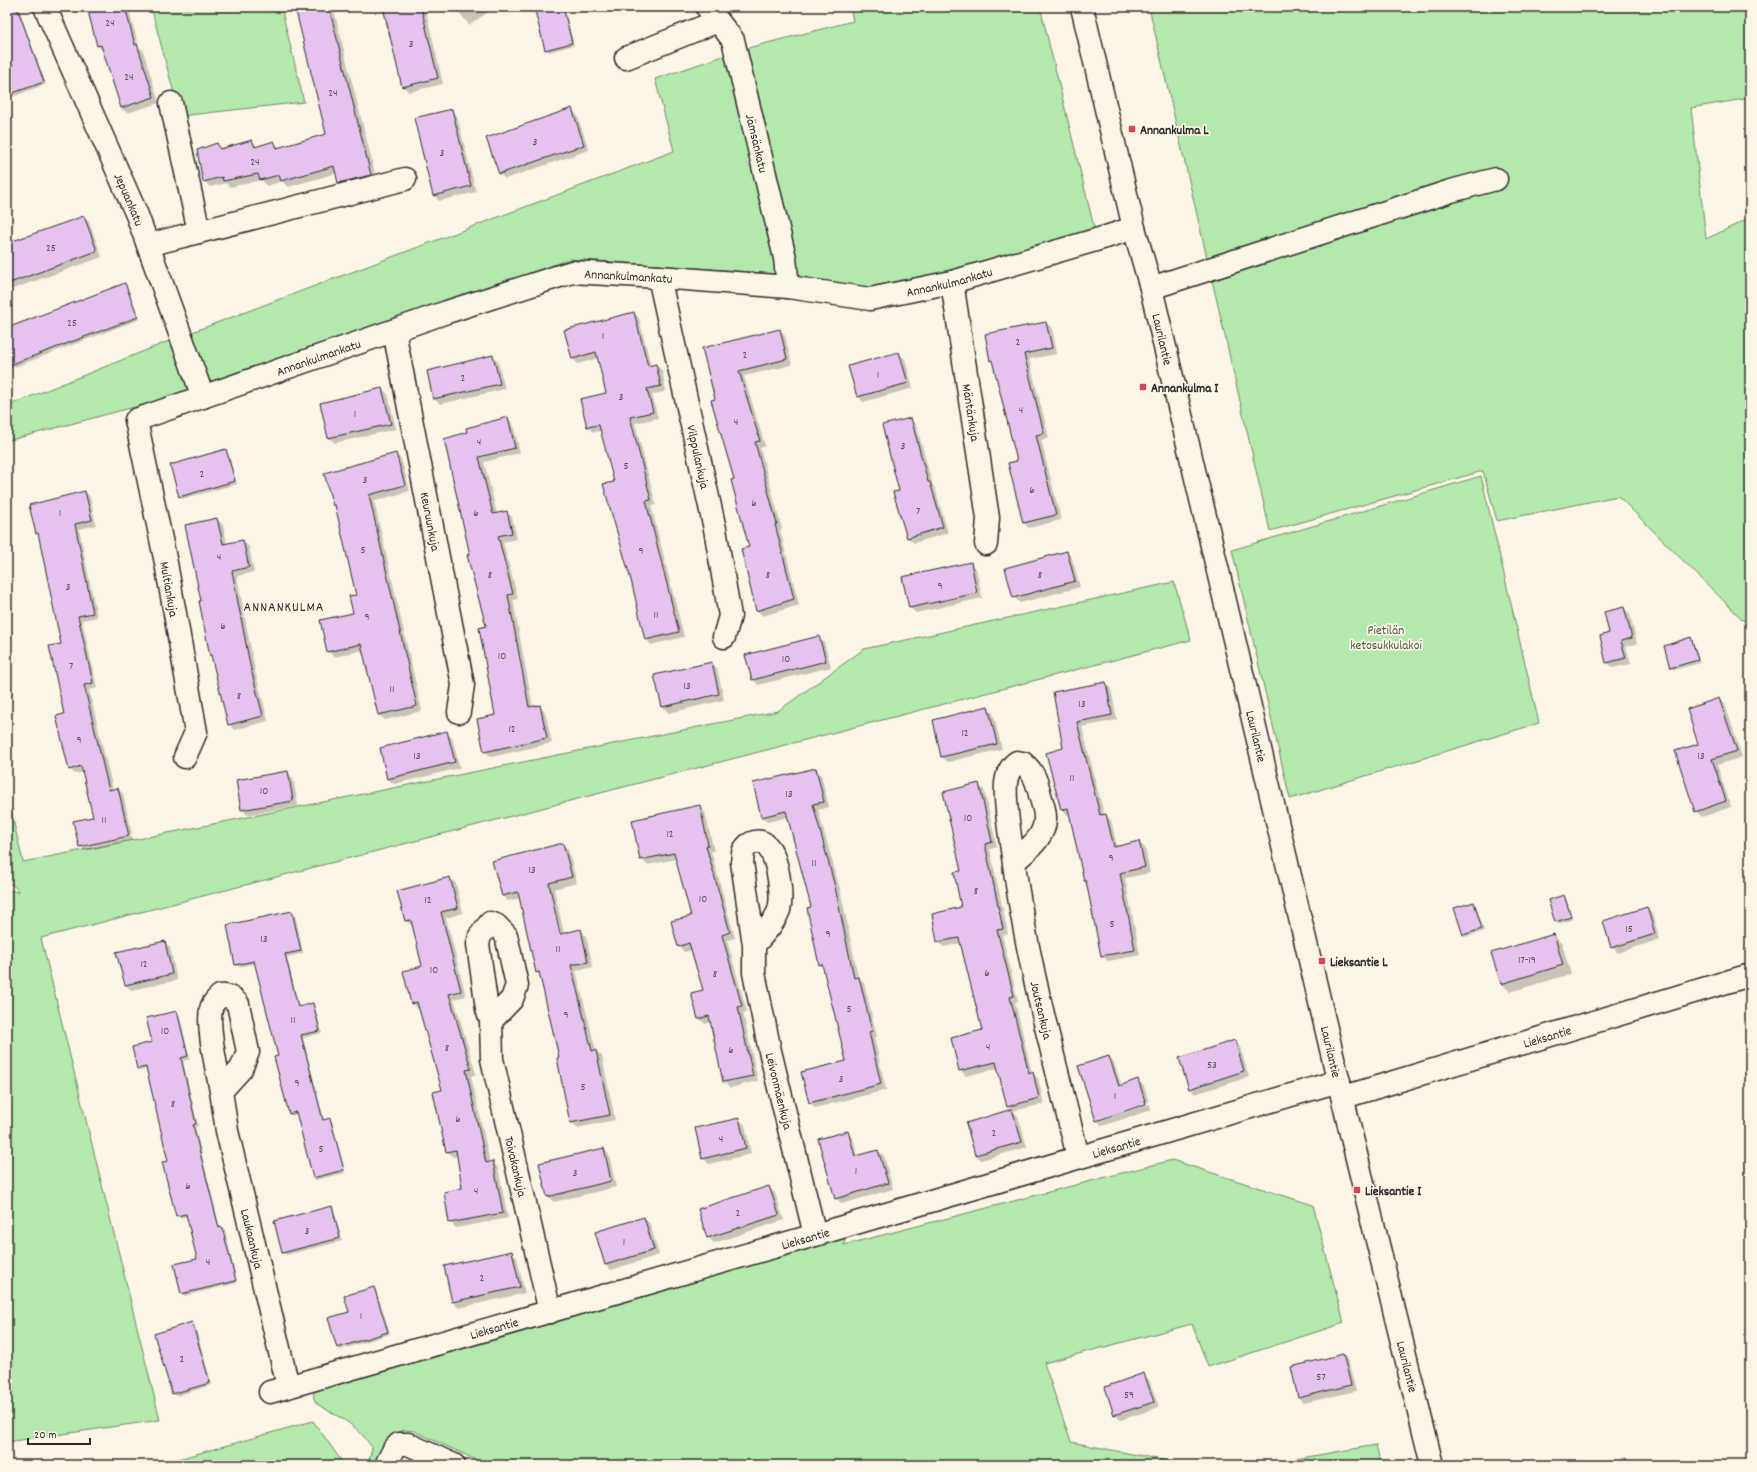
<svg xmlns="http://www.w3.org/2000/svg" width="1757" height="1472" viewBox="0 0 1757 1472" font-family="Dekko,sans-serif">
<rect width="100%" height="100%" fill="#fcf5e5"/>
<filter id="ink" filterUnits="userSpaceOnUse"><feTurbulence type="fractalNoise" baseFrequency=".025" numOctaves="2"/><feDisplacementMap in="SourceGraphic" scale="8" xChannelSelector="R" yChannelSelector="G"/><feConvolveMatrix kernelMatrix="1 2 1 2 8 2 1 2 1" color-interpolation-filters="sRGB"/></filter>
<g filter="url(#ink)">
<!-- green -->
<path fill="#b3e9ac" stroke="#6f8a6c" d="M151,7l131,4 22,91 -124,14z
M850,7h190l55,224 -227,61 -73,-11 -51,-232 109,-28z
M1149,7h601v91l-59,10 15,131 44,-21v407h-2l-130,-129 -121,25 -14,-50 -213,60z
M726,55l52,219 -208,-15 -362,128 -21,-53 487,-183 -19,-72z
M174,339l20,52 -187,50v-35z
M1481,476l58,247 -249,76 -58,-249z
M1174,582l17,58 -1150,298 119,482 -153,22v-552l12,2 -6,-7 -6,-2v-90l16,69 755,-151 86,-62z
M1172,1160l141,45 31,118 -136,44 -16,-43 -148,39 27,79 117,23h-701l-73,-34 -10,-1 -11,5 -16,30h-9l4,-16c-11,-23 -34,-32 -55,-45 -4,-6 -5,-9 -1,-16l530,-151 -2,8z
M313,1421l30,42 -1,2h-185z
M1376,1445l5,20h-120z"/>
<!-- shadow -->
<path fill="#0003" d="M7,7h11l28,77 -37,14 -2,-2z
M88,7h40l11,40 4,3 16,53 -32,10 -6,-5 -18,-57 -5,-5z
M296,7h37l44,174 -32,8 -6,-6 -2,-10 -49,14 -6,-6 -15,5 -5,-6 -32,7 -4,-4 -16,4 -6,-6 13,-37 5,5 30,-8 6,6 16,-5 6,6 47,-13z
M384,7h41l18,77 -34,8 -6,-6z
M455,7h41l-27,18z
M535,7h29l10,38 -25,7 -3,-3z
M600,7h36l-31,6z
M571,109l6,6 12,35 -84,29 -5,-5z
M452,110l5,6 19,76 -37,9 -5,-6z
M84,217l5,5 13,35 -95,34v-46z
M125,284l2,3 13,32 -133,51v-41z
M634,313l5,5 12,48 5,-1 6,5 4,21 -14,4 6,23 -23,5 21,82 -5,1 33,131 -33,8 -5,-6 -31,-157 -13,-51 -9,1 -5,-5 19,-33 -8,-36 -21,6 -6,-6z
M1046,323l6,5 5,26 -28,5 20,79 -8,2 20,80 -32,8 -5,-5 -6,-62 -24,-98 -3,-3z
M780,330l5,6 7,29 -48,11 21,70 -5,2 22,81 -2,1 19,75 -36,11 -6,-6 -7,-62 -47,-199z
M899,353l6,6 8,29 -50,14 -5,-6z
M493,357l5,5 7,27 -65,15 -6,-5z
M382,389l6,5 8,35 -61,14 -6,-5 -8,-35z
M508,418l5,6 7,29 -36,9 13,52 9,-2 6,5 5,22 -14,3 15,57 -5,1 20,108 6,-2 6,6 7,31 -61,14 -6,-6 11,-35 -9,-89 -16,-72 -3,-122z
M910,419l6,5 17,62 2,2 13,45 -34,10 -6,-5 -7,-47z
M225,450l3,3 9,31 -55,15 -2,-2z
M395,454l6,5 9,32 -36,10 48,210 -37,9 -6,-5 -16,-65 -29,7 -6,-6 26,-37 3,-19 -21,-88 -2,-2z
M85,492l5,5 6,28 -17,4 18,88 -15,3 15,68 -8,2 24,100 5,-1 5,5 9,40 -50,11v2l50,-11 1,4 -48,11 -5,-5 14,-28 -10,-46 -9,2 -5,-5 -8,-124 -22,-109 -3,-3z
M217,519l6,6 4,19 16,-3 6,6 5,25 -17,4 18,95 13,50 -34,9 -5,-6 -16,-67 -2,-2 -9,-54z
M1067,552l5,6 8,29 -60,16 -6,-6z
M970,563l6,5 6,30 -66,15 -6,-5 -7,-30z
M1624,608l6,6 7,30 -11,2 5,18 -18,4 -6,-5 3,-29z
M819,637l5,5 7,25 -73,18 -5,-6z
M1691,638l2,3 7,22 -26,7 -3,-2 -6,-22z
M712,663l5,5 7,32 -55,13 -6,-6 -7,-32z
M1106,683l5,6 6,31 -35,7 22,88h2l5,5 6,27 22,-5 6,6 5,25 -25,5 15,77 -32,6 -6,-5 -14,-72 -3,-3 -15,-67 -3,1 -5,-5 2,-61 -10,-56z
M1719,699l6,5 17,53 -25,8 14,42 -29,10 -6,-6 4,-67z
M987,708l6,5 9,36 -54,13 -6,-5z
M446,732l6,6 8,30 -66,16 -6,-5z
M816,769l5,6 8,32 -11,3 23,83 17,84 6,6 13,54h-3l12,53 -71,18 -5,-6 37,-40 -22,-93 -5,-5 -7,-56 -25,-91 -20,5 -6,-5z
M287,772l6,6 5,28 -51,9 -5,-6z
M979,785l5,5 13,57 -7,2 18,85 -6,1 16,66 -3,1 17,71 6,5 6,26 -31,7 5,5 9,31 -46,13 -5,-5 36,-44 -4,-5 -10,-38 -32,8 -6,-6 23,-39 -22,-88 -17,4 -6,-6 24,-33v-37z
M700,806l5,6 9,39h-3l24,87 -8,2 20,72 -4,1 15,68 -28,7 -6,-6 -13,-60 -6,2 -6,-6 5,-27 -12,-41 -8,2 -5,-6 13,-30 -16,-57 -29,6 -6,-6z
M562,844l6,5 9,34 -23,6 10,45 17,-4 5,6 7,31 -17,4 20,80 6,5 13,64 -38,8 -6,-6 -10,-64 -20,-82 -4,-4 -16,-74 -13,3 -6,-5z
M450,878l6,6 7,29 -17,5 20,78 -12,3 22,75 -5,2 19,87 3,-1 5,6 10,50 -52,10 -6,-6 14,-33 -6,-33 -5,1 -6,-5 -13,-59 9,-2 -23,-83 -2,1 -6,-6 11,-36 -10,-41h-1l-6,-5 -8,-30z
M1564,896l2,2 7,21 -15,5 -2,-3z
M1474,903l2,2 8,26 -18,6 -3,-2z
M1647,908l5,6 8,25 -42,14 -6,-6z
M292,912l3,2 8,39 -16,4 12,51 14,-3 2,2 7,26 -19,5 21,82 6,-1 2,2 13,52 -29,7 -3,-2 -16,-64 -5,2 -3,-3 -10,-56 -23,-94 -17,4 -3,-3z
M1553,935l9,9 9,30 -61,18 -9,-9z
M165,942l5,6 7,32 -46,10 -6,-5z
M177,1012l2,2 11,45 -7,2 15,65 -3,1 25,101 5,2 12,53 -53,13 -2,-2 16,-35 -10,-43 -8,2 -3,-3 -7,-54 -22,-92 -8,2 -2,-2 15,-26z
M1234,1041l6,6 9,30 -54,17 -5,-6z
M1109,1057l5,6 8,23 16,-5 6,5 5,16 -50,17v2l51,-17 1,6 -49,16 -5,-6z
M739,1119l6,6 6,29 -42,10 -6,-6z
M847,1132l6,6 5,19 20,-6 6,5 9,33 -51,15 -6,-6z
M604,1149l5,6 7,32 -62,15 -6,-6z
M769,1187l6,6 9,27 -70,23 -6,-6z
M332,1207l2,3 8,31 -56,14 -3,-2 -8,-31z
M644,1218l6,6 9,31 -48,15 -6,-6z
M512,1252l5,6 8,35 -66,15 -6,-6 -7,-35z
M374,1288l2,2 14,44 -50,16 -2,-3 13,-35z
M192,1324l3,2 17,59 -36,11 -3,-3z
M1343,1355l5,6 8,30 -52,12 -5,-5z
M1144,1374l5,6 10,27 -38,13 -6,-5 -9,-28z"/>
<!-- building -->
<path fill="#e6c3ef" stroke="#2b2b2b" d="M7,7h10l27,75 -37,13z
M87,7h38l10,38 2,-1 17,53 -33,11 -20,-63 -4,1z
M295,7h34l42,168 -33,8 -4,-17 -53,15 -2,-6 -19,5 -2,-6 -35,7 -1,-4 -19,5 -6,-32 20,-7 3,6 32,-9 3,7 19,-6 3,7 49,-14z
M383,7h38l17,71 -36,9z
M534,7h29l9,36 -27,7z
M572,108l12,37 -85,29 -13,-36z
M452,109l19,77 -38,10 -19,-78z
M84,216l13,35 -90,33v-41z
M125,283l13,34 -131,49v-38z
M634,312l14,54 8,-2 5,22 -14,3 6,23 -23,5 21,83 -5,1 33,131 -34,8 -14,-60 -28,-96 11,-2 -15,-57 -12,2 -7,-28 26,-6 -10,-41 -24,7 -8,-29z
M1046,322l6,26 -28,6 20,79 -8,2 20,80 -33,8 -15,-60 9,-2 -25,-101 -2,1 -5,-27z
M780,329l7,30 -48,12 21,70 -5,1 22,82h-2l19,75 -38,12 -15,-62 8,-2 -18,-67 3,-1 -23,-79 4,-1 -13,-51z
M899,352l9,31 -51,14 -9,-31z
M493,355l7,29 -67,15 -6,-28z
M382,388l9,36 -63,14 -8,-35z
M508,417l7,31 -36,9 14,57 14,-3 5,22 -14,3 15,58 -5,1 21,112 11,-2 7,33 -63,14 -7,-33 18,-4 -16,-87 7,-2 -19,-71h3l-26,-116 23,-7 -1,-4z
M911,418l17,64h2l13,45 -36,11 -14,-46 6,-1 -17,-66z
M226,449l9,32 -56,16 -9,-32z
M396,453l9,32 -36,10 48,211 -39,9 -17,-71 -34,8 -7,-32 33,-7 -4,-17 7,-1 -21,-90 -2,1 -9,-33z
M85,491l7,29 -17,4 18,89 -15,3 15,67 -9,2 25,105 9,-2 11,48 -50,11 -6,-26 20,-4 -12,-51 -12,4 -13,-54 8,-2 -15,-68 12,-2 -23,-111 -2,1 -7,-29z
M217,518l6,26 20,-4 6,27 -17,4 18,94 13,51 -35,9 -17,-70 -1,1 -11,-55h2l-16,-76z
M1067,551l8,30 -62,17 -8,-30z
M971,562l6,31 -68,15 -7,-31z
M1624,607l8,31 -11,3 5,17 -20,5 -6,-27 9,-3 -5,-21z
M819,636l7,25 -74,19 -7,-25z
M1691,637l7,23 -28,8 -6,-22z
M712,662l7,32 -57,13 -8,-32z
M1106,682l6,33 -35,7 23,93 6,-1 8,33 25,-6 6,26 -25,6 15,77 -34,6 -15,-75h-2l-16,-73 -7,2 -15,-57 17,-5 -10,-56z
M1719,698l18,53 -25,8 14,42 -31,11 -20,-61 23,-7 -11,-35z
M988,706l9,38 -56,13 -8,-37z
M447,731l8,31 -68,17 -7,-31z
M816,768l8,34 -11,2 22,83 19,91 5,-1 13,54 -3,1 12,52 -72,19 -8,-31 45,-11 -24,-97 -3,1 -12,-57 4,-1 -25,-96 -25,6 -8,-34z
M288,771l5,30 -52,9 -5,-30z
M979,783l13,59 -7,2 18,85 -6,1 17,66 -4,1 19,76 4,-1 6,26 -32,9 -11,-45 -37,9 -8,-33 31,-8 -23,-92 -22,4 -5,-28 29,-7 -7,-35 7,-1 -18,-79z
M700,805l8,40 -2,1 24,86 -8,3 20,71 -4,1 15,69 -30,6 -14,-66 -11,3 -7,-26 12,-3 -14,-47 -11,4 -7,-26 20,-5 -17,-63 -34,7 -8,-40z
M563,843l9,34 -23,6 11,51 21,-5 7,33 -17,3 21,86 4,-1 14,65 -40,8 -13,-65 2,-1 -20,-85 -3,1 -18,-81 -16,4 -10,-35z
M450,877l8,31 -17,4 20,79 -12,3 22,75 -5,1 20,93 7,-2 10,52 -54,10 -5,-31 18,-4 -6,-38 -10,2 -13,-60 9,-2 -25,-88 -6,2 -8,-33 19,-5 -11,-46 -6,1 -8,-30z
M1564,895l7,22 -16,5 -7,-22z
M1474,902l8,27 -19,6 -9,-27z
M1647,907l8,27 -44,14 -8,-27z
M292,911l9,40 -16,3 13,53 15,-4 7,28 -19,4 22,85 7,-2 14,52 -31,8 -17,-66 -7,2 -15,-57 4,-1 -24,-95 -19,4 -8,-40z
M1554,934l9,31 -62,19 -10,-31z
M165,941l7,33 -47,11 -9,-33z
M177,1011l11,45 -7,2 15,66 -3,1 26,103 3,-1 14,54 -55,13 -7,-30 23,-5 -11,-45 -10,2 -14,-54 6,-1 -22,-94 -9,2 -5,-22 20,-5 -6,-24z
M1235,1040l9,31 -55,18 -10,-31z
M1109,1056l10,30 19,-7 8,25 -50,17 -18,-55z
M1012,1109l10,33 -47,13 -9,-32z
M739,1118l7,30 -44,11 -7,-31z
M848,1131l7,25 23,-6 10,33 -53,16 -17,-60z
M604,1148l7,33 -64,16 -8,-34z
M769,1186l10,29 -72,23 -9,-29z
M332,1206l8,32 -58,15 -8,-32z
M644,1217l10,33 -49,15 -10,-33z
M512,1251l8,36 -68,15 -8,-36z
M374,1287l14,45 -51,16 -9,-30 21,-6 -5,-16z
M192,1322l18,61 -38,11 -18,-60z
M1343,1354l8,31 -53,13 -7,-31z
M1144,1373l10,29 -40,13 -9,-28z"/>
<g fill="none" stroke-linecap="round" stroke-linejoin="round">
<defs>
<g id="minor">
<path id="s1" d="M45,7l92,208 66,182"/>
<path id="s2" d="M707,7l26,33 52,218 3,29"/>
<path id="s3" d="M1082,7l52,221 17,60 201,850 80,327"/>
<path d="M626,58l92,-37"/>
<path d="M171,103l28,129"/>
<path d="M148,245l257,-66"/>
<path id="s4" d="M659,277l56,252 15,87 -6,21"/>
<path id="s5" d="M952,282l36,236 -2,26"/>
<path d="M1151,288l300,-97 45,-12"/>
<path id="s6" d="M394,331l69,354 -4,27"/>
<path id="s7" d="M185,757l11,-25 -30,-169 -30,-143 311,-108 125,-40 87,5 129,10 82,12 82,-17 154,-45 28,-9"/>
<path id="s8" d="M1014,862c13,-12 32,-25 31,-45 0,-7 -3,-15 -5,-22 -3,-13 -6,-23 -17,-32l-6,-1c-7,5 -10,12 -11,21 -2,22 5,58 8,81 13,99 41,196 64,293"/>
<path id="s9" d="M754,945l-12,-83c1,-4 0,-9 2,-12 5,-8 16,-12 23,-4 11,11 16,50 12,64 -5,14 -16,24 -25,35v28l16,78 45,184"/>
<path id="s10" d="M491,1021l-4,-12 -9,-65 2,-8 10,-13 6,2 10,10 11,50 -5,14 -21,22 1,38 58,253"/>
<path id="s11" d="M221,1091c-4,-20 -14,-64 -10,-82 1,-6 5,-9 9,-13 8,-1 13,2 18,8l10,48 -7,17 -20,22 6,40 61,255"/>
<path id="s12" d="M1344,1097l406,-122"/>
<path id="s13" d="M270,1392l545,-157 524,-154"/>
<path d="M386,1465l8,-16 5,-5h9l46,21"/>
</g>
</defs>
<!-- minor casing -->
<use href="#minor" stroke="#2b2b2b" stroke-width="25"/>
<!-- minor -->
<use href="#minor" stroke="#fcf5e5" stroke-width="22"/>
</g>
</g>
<!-- markers -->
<g fill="#d1495b" stroke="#fcf5e5" stroke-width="1.5">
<rect x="1128" y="125" width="8" height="8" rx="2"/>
<rect x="1139" y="383" width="8" height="8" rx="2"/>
<rect x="1318" y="957" width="8" height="8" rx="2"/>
<rect x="1353" y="1186" width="8" height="8" rx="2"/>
</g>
<g text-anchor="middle" stroke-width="3.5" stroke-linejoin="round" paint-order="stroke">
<!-- number labels -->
<g font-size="11" fill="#5a515c">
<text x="110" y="26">24</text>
<text x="411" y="47">3</text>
<text x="129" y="80">24</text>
<text x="333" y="96">24</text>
<text x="535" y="145">3</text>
<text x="442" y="156">3</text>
<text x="255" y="165">24</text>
<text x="51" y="251">25</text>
<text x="72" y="326">25</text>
<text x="603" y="339">1</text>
<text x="1018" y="345">2</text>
<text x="745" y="358">2</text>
<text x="878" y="378">1</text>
<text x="463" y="381">2</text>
<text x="621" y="400">3</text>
<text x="1021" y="413">4</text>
<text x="355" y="417">1</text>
<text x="736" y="425">4</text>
<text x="479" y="445">4</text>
<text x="903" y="449">3</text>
<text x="626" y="469">5</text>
<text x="202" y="477">2</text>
<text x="365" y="483">3</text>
<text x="1032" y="493">6</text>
<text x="754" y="506">6</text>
<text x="918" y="514">7</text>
<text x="60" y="516">1</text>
<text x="476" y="516">6</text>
<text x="363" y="553">5</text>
<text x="641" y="554">9</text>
<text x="219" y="560">4</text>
<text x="490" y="578">8</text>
<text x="768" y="578">8</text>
<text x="1040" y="578">8</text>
<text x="940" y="589">9</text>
<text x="68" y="590">3</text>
<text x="656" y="618">11</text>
<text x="367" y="620">9</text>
<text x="223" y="629">6</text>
<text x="502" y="659">10</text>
<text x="786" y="662">10</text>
<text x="71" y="669">7</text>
<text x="687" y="689">13</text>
<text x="392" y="692">11</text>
<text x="239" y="699">8</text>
<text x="1082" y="707">13</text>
<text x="512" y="732">12</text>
<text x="965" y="736">12</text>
<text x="79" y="743">9</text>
<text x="417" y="759">13</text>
<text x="1701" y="759">13</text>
<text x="1072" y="781">11</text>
<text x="264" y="794">10</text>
<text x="789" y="797">13</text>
<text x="968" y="821">10</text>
<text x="104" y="823">11</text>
<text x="670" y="837">12</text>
<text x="1111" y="861">9</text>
<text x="814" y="866">11</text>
<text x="532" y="873">13</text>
<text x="976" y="894">8</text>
<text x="703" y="902">10</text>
<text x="428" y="903">12</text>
<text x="1112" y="927">5</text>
<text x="1629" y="932">15</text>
<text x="828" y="937">9</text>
<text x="264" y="942">13</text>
<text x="558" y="952">11</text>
<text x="1527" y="963">17-19</text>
<text x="144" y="967">12</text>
<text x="434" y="973">10</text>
<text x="987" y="976">6</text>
<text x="715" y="977">8</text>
<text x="849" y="1012">5</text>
<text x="566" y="1018">9</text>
<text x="293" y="1023">11</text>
<text x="165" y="1034">10</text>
<text x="988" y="1050">4</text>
<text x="447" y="1051">8</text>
<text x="731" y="1053">6</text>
<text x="1212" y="1068">53</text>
<text x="841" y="1082">3</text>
<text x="297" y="1086">9</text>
<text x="583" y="1090">5</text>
<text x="1115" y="1099">1</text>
<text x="173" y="1107">8</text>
<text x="458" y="1122">6</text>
<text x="994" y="1136">2</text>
<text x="721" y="1142">4</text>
<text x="321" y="1152">5</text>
<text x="856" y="1174">1</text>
<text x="575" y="1176">3</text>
<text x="188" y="1189">6</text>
<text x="476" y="1194">4</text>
<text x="738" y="1216">2</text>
<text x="307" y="1234">3</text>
<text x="624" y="1245">1</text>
<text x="208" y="1265">4</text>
<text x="482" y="1281">2</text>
<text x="361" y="1319">1</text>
<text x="182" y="1362">2</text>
<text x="1321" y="1380">57</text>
<text x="1129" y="1398">59</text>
</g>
<!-- poi labels -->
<g font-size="13" font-weight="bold" fill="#2b2b2b" stroke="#fcf5e5" text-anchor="start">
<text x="1140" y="134">Annankulma L</text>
<text x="1151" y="392">Annankulma I</text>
<text x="1330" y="966">Lieksantie L</text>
<text x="1365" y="1195">Lieksantie I</text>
</g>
<!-- street labels -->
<g font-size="13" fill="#2b2b2b" stroke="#fcf5e5">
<text dy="5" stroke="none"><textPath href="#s2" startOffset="148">Jämsänkatu</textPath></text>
<text dy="5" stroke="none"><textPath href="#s1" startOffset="210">Jepuankatu</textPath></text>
<text dy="5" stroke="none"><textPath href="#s7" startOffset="862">Annankulmankatu</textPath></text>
<text dy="5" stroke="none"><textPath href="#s7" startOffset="1186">Annankulmankatu</textPath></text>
<text dy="5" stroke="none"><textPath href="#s3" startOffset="342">Laurilantie</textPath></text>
<text dy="5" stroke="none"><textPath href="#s7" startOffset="538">Annankulmankatu</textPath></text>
<text dy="5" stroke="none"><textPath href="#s5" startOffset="132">Mäntänkuja</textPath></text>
<text dy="5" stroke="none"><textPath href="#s4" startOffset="184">Vilppulankuja</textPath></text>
<text dy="5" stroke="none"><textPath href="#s6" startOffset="194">Keuruunkuja</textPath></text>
<text transform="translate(170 589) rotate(80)" y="5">Multiankuja</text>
<text dy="5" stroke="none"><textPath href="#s3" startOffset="750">Laurilantie</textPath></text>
<text dy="5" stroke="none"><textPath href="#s8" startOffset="377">Joutsankuja</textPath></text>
<text dy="5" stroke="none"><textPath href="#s12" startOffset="212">Lieksantie</textPath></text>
<text dy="5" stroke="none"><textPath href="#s3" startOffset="1074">Laurilantie</textPath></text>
<text dy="5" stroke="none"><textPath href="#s9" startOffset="382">Leivonmäenkuja</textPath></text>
<text dy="5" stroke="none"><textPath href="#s13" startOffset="881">Lieksantie</textPath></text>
<text dy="5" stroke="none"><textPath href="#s10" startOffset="368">Toivakankuja</textPath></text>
<text dy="5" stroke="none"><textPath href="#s13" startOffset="557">Lieksantie</textPath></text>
<text dy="5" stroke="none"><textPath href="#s11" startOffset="368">Laukaankuja</textPath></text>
<text dy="5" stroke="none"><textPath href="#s13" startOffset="233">Lieksantie</textPath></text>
<text dy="5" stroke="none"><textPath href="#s3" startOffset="1398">Laurilantie</textPath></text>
</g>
<!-- park labels -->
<g font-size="13" fill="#4d5a4b" stroke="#fcf5e5">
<text x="1386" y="634">Pietilän<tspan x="1386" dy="15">ketosukkulakoi</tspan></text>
</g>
<!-- neighbourhood labels -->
<g font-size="14" letter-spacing="1" fill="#2b2b2b" stroke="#fcf5e5">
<text x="284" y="611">ANNANKULMA</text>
</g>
</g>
<!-- margin -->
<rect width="1757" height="1472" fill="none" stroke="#fcf5e5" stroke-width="24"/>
<rect x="12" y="12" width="1733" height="1448" fill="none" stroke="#2b2b2b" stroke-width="1.5" filter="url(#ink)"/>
<!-- scale -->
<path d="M28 1438v6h62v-6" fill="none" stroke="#2b2b2b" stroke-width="2"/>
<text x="34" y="1438" font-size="12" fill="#2b2b2b" stroke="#fcf5e5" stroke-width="3" paint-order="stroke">20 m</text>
</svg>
